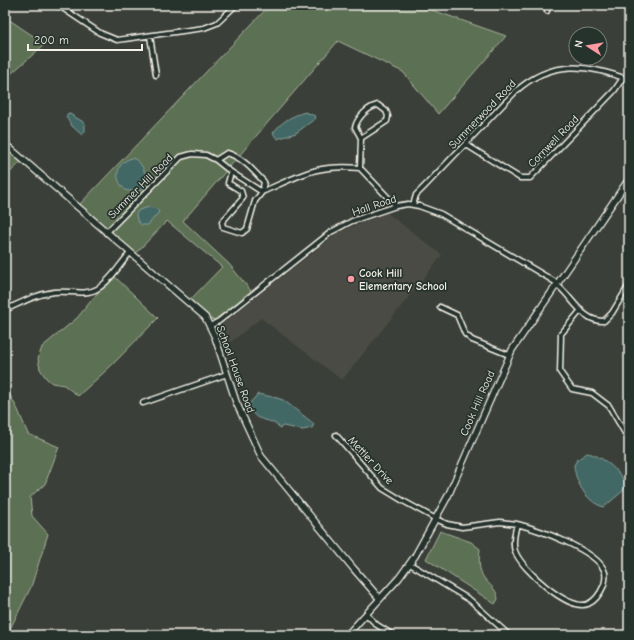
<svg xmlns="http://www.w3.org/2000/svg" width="634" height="640" viewBox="0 0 634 640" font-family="'Comic Neue',sans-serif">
<rect width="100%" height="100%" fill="#3a4039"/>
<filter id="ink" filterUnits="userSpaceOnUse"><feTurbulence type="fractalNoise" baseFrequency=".025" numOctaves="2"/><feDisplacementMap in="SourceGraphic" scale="8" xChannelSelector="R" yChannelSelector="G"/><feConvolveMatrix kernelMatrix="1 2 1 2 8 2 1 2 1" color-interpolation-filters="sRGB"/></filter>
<g filter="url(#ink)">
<!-- built -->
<path fill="#4b4c45" d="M387,213l55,42 -100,125 -81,-62 -38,30 -6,-19 33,-27 89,-70z"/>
<!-- green -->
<path fill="#5c6f52" stroke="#a8b09d" d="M270,5h148l88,31 -68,78 -35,-42 -65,-31 -155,180 46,43 22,27 -36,29 -5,-1 -21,-18 33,-34 -55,-46 -32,33 -56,-49z
M5,17l40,27 -40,35z
M5,148l16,14 -16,15z
M114,276l44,42 -46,47 -34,31 -14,-11 -12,-2 -6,-5 -6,-9 -2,-10 4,-12 35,-29 23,-28z
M5,386l13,24 10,24 31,13 -14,37 -15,13 2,19 16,18 -17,53 -24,48h-2z
M440,531l31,11 9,7c-1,9 -2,21 4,29 6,8 13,11 14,21l-3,5 -69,-45z"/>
<!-- water -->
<path fill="#436866" stroke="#8a9f9a" d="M305,112l10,4 1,2 -20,15 -19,6 -4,-6c9,-12 19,-17 32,-21z
M68,113l17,10v8l-3,4 -10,-9 -6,-9z
M132,158c12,3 18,23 9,32l-14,1c-14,-9 -12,-29 5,-33z
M149,207l8,2 2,3 -11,13h-7l-4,-5 -1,-6 3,-4z
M258,394c8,2 18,3 25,6 3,2 29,22 31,24l-2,4 -9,2 -20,-4 -3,2c-9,-12 -27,-3 -31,-24z
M587,453c14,2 32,17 38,30l-1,7 -20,17c-17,-4 -29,-25 -30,-42l3,-5z"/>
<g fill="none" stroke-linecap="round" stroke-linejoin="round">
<defs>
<path id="street" d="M58,5l42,28 17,7 87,-12 13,-5 19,-18
M547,11l1,-6
M150,36l6,39
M465,144l55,34h10l84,-87 9,-13
M216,160l11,-7c15,4 27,18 37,29l-2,10 -7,9 -8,28 -5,4 -19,-6 -1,-5 21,-24 -2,-7 -13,-8 3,-11
M360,168l1,-30 -6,-11c3,-10 13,-20 23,-22l8,6 2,5 -1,5 -26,17
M413,205l3,-10 9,-9 90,-94c36,-33 72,-28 114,-12
M106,233l75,-76 11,-3 14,1 10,5 15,12 31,20c39,-17 54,-28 98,-24l36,38
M556,284c16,12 26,38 48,37l8,-8 17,-28
M440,307l17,8 8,19 7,6 37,15
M5,310c18,-8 29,-15 49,-18 13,-2 31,4 43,-3 13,-7 23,-25 33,-36
M581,310l-20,24 -1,38 12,17 20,4 17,13 20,34
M210,326l9,-5 112,-89 21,-11 44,-15 12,-2 11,2 22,8 116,69
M143,403l84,-29
M336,435l46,53 23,14 31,17 11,5 15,3 38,-5 17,2
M517,524c20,5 79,26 87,46 3,5 1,10 0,15 -3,7 -9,16 -16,19 -19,8 -67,-35 -73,-53 -3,-8 0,-19 2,-27z
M410,564l60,36 39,35
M366,614l11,11 16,10
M120,634l1,1"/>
<path id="secondary" d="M5,144l200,173 10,20 21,65 25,54 92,112 27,31
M347,635l52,-57 16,-22 33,-60 64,-146 117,-171"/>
</defs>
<!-- street casing -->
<use href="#street" stroke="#f4f1e8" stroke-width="7"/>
<!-- secondary casing -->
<use href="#secondary" stroke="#f4f1e8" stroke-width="8"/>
<!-- street -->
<use href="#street" stroke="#26332d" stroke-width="4"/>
<!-- secondary -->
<use href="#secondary" stroke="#26332d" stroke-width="5.5"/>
</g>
</g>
<!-- markers -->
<circle fill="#ff9aa2" stroke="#26332d" stroke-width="1.5" cx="351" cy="279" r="4"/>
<g text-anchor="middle" stroke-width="3.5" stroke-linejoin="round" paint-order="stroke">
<!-- street labels -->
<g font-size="11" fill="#f4f1e8" stroke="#26332d">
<text transform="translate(482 114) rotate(-46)" y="4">Summerwood Road</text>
<text transform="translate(553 141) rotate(-46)" y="4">Cornwell Road</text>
<text transform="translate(140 186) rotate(-45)" y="4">Summer Hill Road</text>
<text transform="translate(374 205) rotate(-18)" y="4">Hall Road</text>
<text transform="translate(236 369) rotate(70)" y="4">School House Road</text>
<text transform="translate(477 403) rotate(-66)" y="4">Cook Hill Road</text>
<text transform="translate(371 460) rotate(47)" y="4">Mettler Drive</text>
</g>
<!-- poi labels -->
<g font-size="11" font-weight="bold" fill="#f4f1e8" stroke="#26332d" text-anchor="start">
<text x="359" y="277">Cook Hill<tspan x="359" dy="13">Elementary School</tspan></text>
</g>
</g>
<!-- margin -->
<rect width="634" height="640" fill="none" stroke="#26332d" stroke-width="20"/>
<rect x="10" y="10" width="614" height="620" fill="none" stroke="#f4f1e8" stroke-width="1.5" filter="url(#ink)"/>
<!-- north arrow -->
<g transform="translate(588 46) rotate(282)"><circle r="19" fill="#26332d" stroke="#787f78"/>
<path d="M0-3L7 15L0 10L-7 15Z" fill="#ff9aa2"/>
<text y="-6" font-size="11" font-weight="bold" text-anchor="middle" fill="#f4f1e8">N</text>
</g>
<!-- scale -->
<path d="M28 44v6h114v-6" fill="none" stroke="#f4f1e8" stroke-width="2"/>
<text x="34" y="44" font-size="12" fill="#f4f1e8" stroke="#26332d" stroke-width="3" paint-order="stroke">200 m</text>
</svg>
